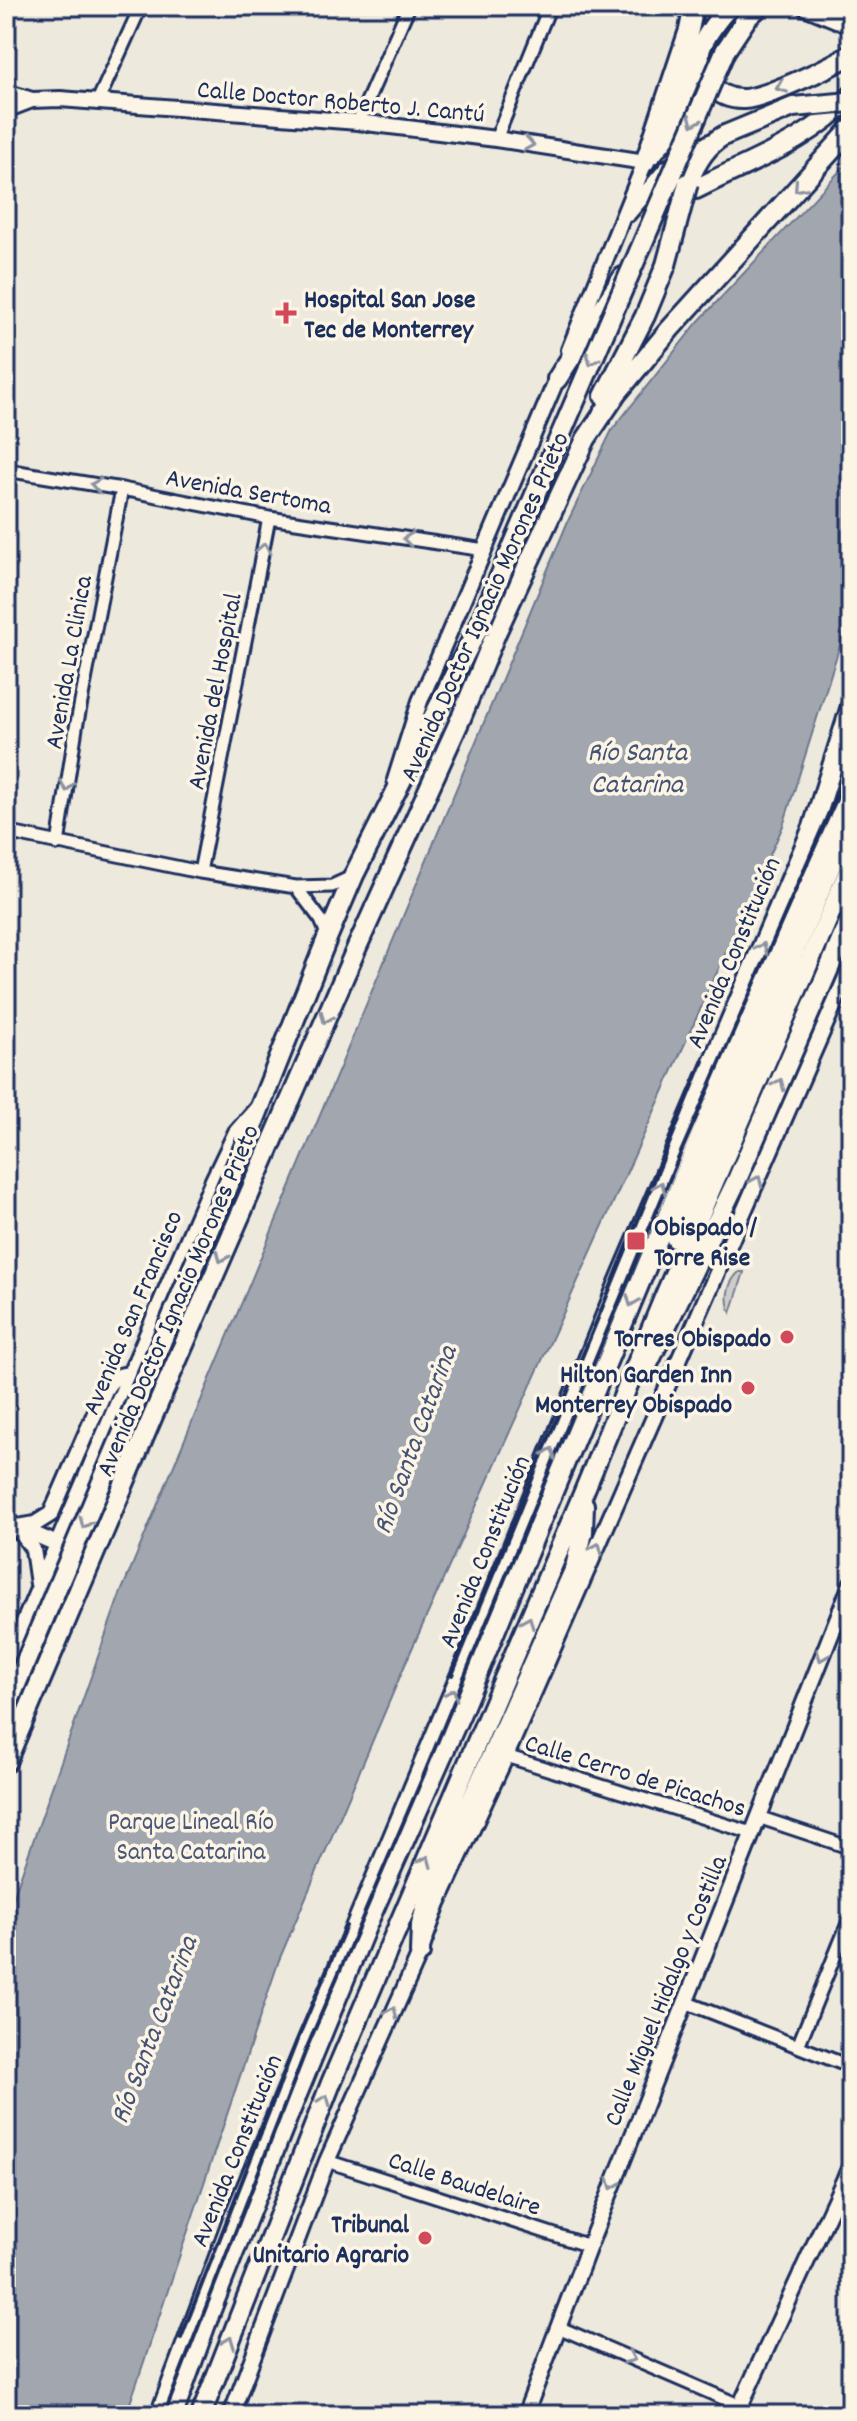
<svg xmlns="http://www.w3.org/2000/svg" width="857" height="2421" viewBox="0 0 857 2421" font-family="Dekko,sans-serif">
<rect width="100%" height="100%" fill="#eee9dd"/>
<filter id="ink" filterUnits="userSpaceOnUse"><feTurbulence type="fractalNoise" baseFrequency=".0125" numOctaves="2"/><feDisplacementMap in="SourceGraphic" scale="16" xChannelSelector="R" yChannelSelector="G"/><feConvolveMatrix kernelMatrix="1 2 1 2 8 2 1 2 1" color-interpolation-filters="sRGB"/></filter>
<g filter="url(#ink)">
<!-- green -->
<path fill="#cfcdca" stroke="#757e94" stroke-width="2" d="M739,1272h5l-13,41c-7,-14 -3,-31 8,-41z"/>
<!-- water -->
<path fill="#a2a7af" stroke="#6c778f" stroke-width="2" d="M851,159v451l-68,216 -373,827 -131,307 -153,455h-120v-497l113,-321 449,-1076 44,-91 86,-108z"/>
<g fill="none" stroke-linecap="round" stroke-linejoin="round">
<!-- trunk-tunnel -->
<path stroke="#c4c4c4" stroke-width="18" stroke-dasharray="18 9" stroke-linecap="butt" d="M640,253l44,-50"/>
<defs>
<path id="minor" d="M97,103l44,-97
M358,122l51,-116
M496,139l54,-133
M6,470l116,19 147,29 216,32
M6,832l194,40 96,15 36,-1 22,-10
M58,844l18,-116 46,-239
M200,872l69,-354
M296,887l25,33 7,16
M506,1756l246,77
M758,1817l93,31
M685,2002l166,65
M798,2046l53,-130
M327,2161l262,85
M558,2327l183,79"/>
<path id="tertiary" d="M6,92l26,8
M6,110l26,-10 28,-1 298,23 138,17 149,23 -76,188
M628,214l39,-46 43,-26
M395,780l25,-79 16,-37 125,-295
M6,1522l51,22
M17,1527l18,-3 16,-10 54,-124c6,-11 12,-15 25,-16
M17,1527l16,22 5,35
M6,1664l207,-484 23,-48 21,-24
M231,2415l96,-254 93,-208 18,-50 68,-147 345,-790
M525,2415l64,-169 262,-662
M736,2415l115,-250"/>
<path id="primary" d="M173,2415l38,-105 71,-179 86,-209 93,-209 286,-688 104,-232"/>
<path id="trunk" d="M730,6c-9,9 -28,33 -30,46 -3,26 18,48 44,47 21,-1 89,-33 107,-45
M807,6l44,18
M652,154l17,-21 29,-78
M645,162l44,-132 5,-24
M688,183c7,-18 19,-39 37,-48
M696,189c54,-28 113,-47 155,-93
M557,379l66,-102
M604,396l41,-80 21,-51
M246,1142l82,-206 26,-61 123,-245
M676,1239l87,-215 88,-205
M647,1366l89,-184 115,-264
M57,1544l13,17v12
M6,1762l146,-344 205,-471 104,-229 35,-85 90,-194 31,-46 53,-64 181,-200
M420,1953l1,-28 8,-29 146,-328 8,-36 1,-27
M160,2415l72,-193 242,-579 144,-358 195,-458 38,-121
M201,2415l130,-332 252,-589 83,-201 183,-423"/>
</defs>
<!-- minor casing -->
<use href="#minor" stroke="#1b2f5e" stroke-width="17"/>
<!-- tertiary casing -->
<use href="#tertiary" stroke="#1b2f5e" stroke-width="20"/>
<!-- primary casing -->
<use href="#primary" stroke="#1b2f5e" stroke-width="24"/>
<!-- trunk casing -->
<use href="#trunk" stroke="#1b2f5e" stroke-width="24"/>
<!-- minor -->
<use href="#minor" stroke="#fcf5e5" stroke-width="11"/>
<!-- tertiary -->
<use href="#tertiary" stroke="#fcf5e5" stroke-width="14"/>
<!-- primary -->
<use href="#primary" stroke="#fcf5e5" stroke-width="18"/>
<!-- trunk -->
<use href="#trunk" stroke="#fcf5e5" stroke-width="18"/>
<!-- rail -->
<path stroke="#1b2f5e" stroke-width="4" d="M452,1675l251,-614
M181,2338l116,-298 49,-114
M164,2415l144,-370 117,-273 253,-613 173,-397"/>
<defs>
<path id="trunk-bridge" d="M725,135l68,-28 58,-5
M666,265l22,-82
M477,630l248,-579 22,-33 13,-12
M6,1708l240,-566"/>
</defs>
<!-- trunk-bridge casing -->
<use href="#trunk-bridge" stroke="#1b2f5e" stroke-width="24" stroke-linecap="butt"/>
<!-- trunk-bridge -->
<use href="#trunk-bridge" stroke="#fcf5e5" stroke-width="18"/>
</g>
<!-- one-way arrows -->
<defs><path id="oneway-chevron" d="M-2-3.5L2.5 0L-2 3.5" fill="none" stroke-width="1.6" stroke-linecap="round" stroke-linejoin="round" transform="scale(2)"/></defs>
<g stroke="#8c92a2">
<use href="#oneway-chevron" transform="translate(781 87) rotate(158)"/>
<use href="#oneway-chevron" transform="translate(694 121) rotate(113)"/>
<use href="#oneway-chevron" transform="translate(529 144) rotate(9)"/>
<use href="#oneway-chevron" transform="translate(799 187) rotate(132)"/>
<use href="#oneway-chevron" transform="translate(592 360) rotate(114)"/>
<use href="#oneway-chevron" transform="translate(96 485) rotate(-171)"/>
<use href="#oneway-chevron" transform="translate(408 539) rotate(-172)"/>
<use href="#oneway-chevron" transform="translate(264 548) rotate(-79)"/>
<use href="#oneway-chevron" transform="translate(67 786) rotate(99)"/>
<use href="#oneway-chevron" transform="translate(762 948) rotate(-67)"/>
<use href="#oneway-chevron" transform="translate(326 1018) rotate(114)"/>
<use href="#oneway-chevron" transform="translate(779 1084) rotate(-66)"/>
<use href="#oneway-chevron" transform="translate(757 1181) rotate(-66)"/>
<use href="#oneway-chevron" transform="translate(660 1187) rotate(-67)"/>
<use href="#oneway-chevron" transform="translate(222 1257) rotate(114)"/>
<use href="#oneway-chevron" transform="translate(632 1301) rotate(112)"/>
<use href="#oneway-chevron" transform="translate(550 1453) rotate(-68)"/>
<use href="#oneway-chevron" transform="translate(85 1523) rotate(113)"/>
<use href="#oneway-chevron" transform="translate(597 1548) rotate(-67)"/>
<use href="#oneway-chevron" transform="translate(528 1622) rotate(-67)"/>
<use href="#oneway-chevron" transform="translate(822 1656) rotate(112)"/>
<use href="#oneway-chevron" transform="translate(452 1694) rotate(-67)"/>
<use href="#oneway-chevron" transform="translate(426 1861) rotate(-67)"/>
<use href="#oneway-chevron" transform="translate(392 2012) rotate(-65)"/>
<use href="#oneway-chevron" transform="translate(325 2100) rotate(-68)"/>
<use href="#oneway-chevron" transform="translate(613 2184) rotate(111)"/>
<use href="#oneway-chevron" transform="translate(229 2342) rotate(-69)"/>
<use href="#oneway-chevron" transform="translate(630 2358) rotate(23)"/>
</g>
</g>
<!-- markers -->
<g fill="#d1495b" stroke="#fcf5e5" stroke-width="3">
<path d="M282 301h8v8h8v8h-8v8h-8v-8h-8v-8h8z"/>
<rect x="626" y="1231" width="20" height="20" rx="4"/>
<circle cx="787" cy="1337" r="8"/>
<circle cx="748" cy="1388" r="8"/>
<circle cx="425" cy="2238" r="8"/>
</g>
<g text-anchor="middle" stroke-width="7" stroke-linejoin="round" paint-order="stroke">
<!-- street labels -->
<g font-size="26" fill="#1b2f5e" stroke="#fcf5e5">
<text transform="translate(341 100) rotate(5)" y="9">Calle Doctor Roberto J. Cantú</text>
<text transform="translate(249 490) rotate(10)" y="9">Avenida Sertoma</text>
<text transform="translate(483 606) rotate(-66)" y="9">Avenida Doctor Ignacio Morones Prieto</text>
<text transform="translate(67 662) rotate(-80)" y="9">Avenida La Clinica</text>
<text transform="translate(213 691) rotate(-79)" y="9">Avenida del Hospital</text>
<text transform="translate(732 952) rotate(-67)" y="9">Avenida Constitución</text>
<text transform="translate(176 1300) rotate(-67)" y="9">Avenida Doctor Ignacio Morones Prieto</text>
<text transform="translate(131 1312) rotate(-67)" y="9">Avenida San Francisco</text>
<text transform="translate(483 1551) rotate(-68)" y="9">Avenida Constitución</text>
<text transform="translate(636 1774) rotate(17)" y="9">Calle Cerro de Picachos</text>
<text transform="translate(664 1990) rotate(-68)" y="9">Calle Miguel Hidalgo y Costilla</text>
<text transform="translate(235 2150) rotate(-68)" y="9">Avenida Constitución</text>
<text transform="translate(465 2182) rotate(18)" y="9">Calle Baudelaire</text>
</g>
<!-- poi labels -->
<g font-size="26" font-weight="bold" fill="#1b2f5e" stroke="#fcf5e5" text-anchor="end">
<text x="304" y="307" text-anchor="start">Hospital San Jose<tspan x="304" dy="30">Tec de Monterrey</tspan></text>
<text x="654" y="1235" text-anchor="start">Obispado /<tspan x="654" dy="30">Torre Rise</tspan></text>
<text x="771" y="1346">Torres Obispado</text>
<text x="732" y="1382">Hilton Garden Inn<tspan x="732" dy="30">Monterrey Obispado</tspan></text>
<text x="409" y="2232">Tribunal<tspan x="409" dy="30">Unitario Agrario</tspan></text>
</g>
<!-- park labels -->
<g font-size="26" fill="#485679" stroke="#fcf5e5">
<text x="191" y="1829">Parque Lineal Río<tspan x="191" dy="30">Santa Catarina</tspan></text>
</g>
<!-- water labels -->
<g font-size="28" font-style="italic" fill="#445376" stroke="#fcf5e5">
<text x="637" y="760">Río Santa<tspan x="637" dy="32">Catarina</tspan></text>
<text transform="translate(413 1439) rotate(-70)" y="10">Río Santa Catarina</text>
<text transform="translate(152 2029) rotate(-69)" y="10">Río Santa Catarina</text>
</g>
</g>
<!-- margin -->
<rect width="857" height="2421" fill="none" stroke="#fcf5e5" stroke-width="32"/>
<rect x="16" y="16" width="825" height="2389" fill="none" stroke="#1b2f5e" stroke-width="3" filter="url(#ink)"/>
</svg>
